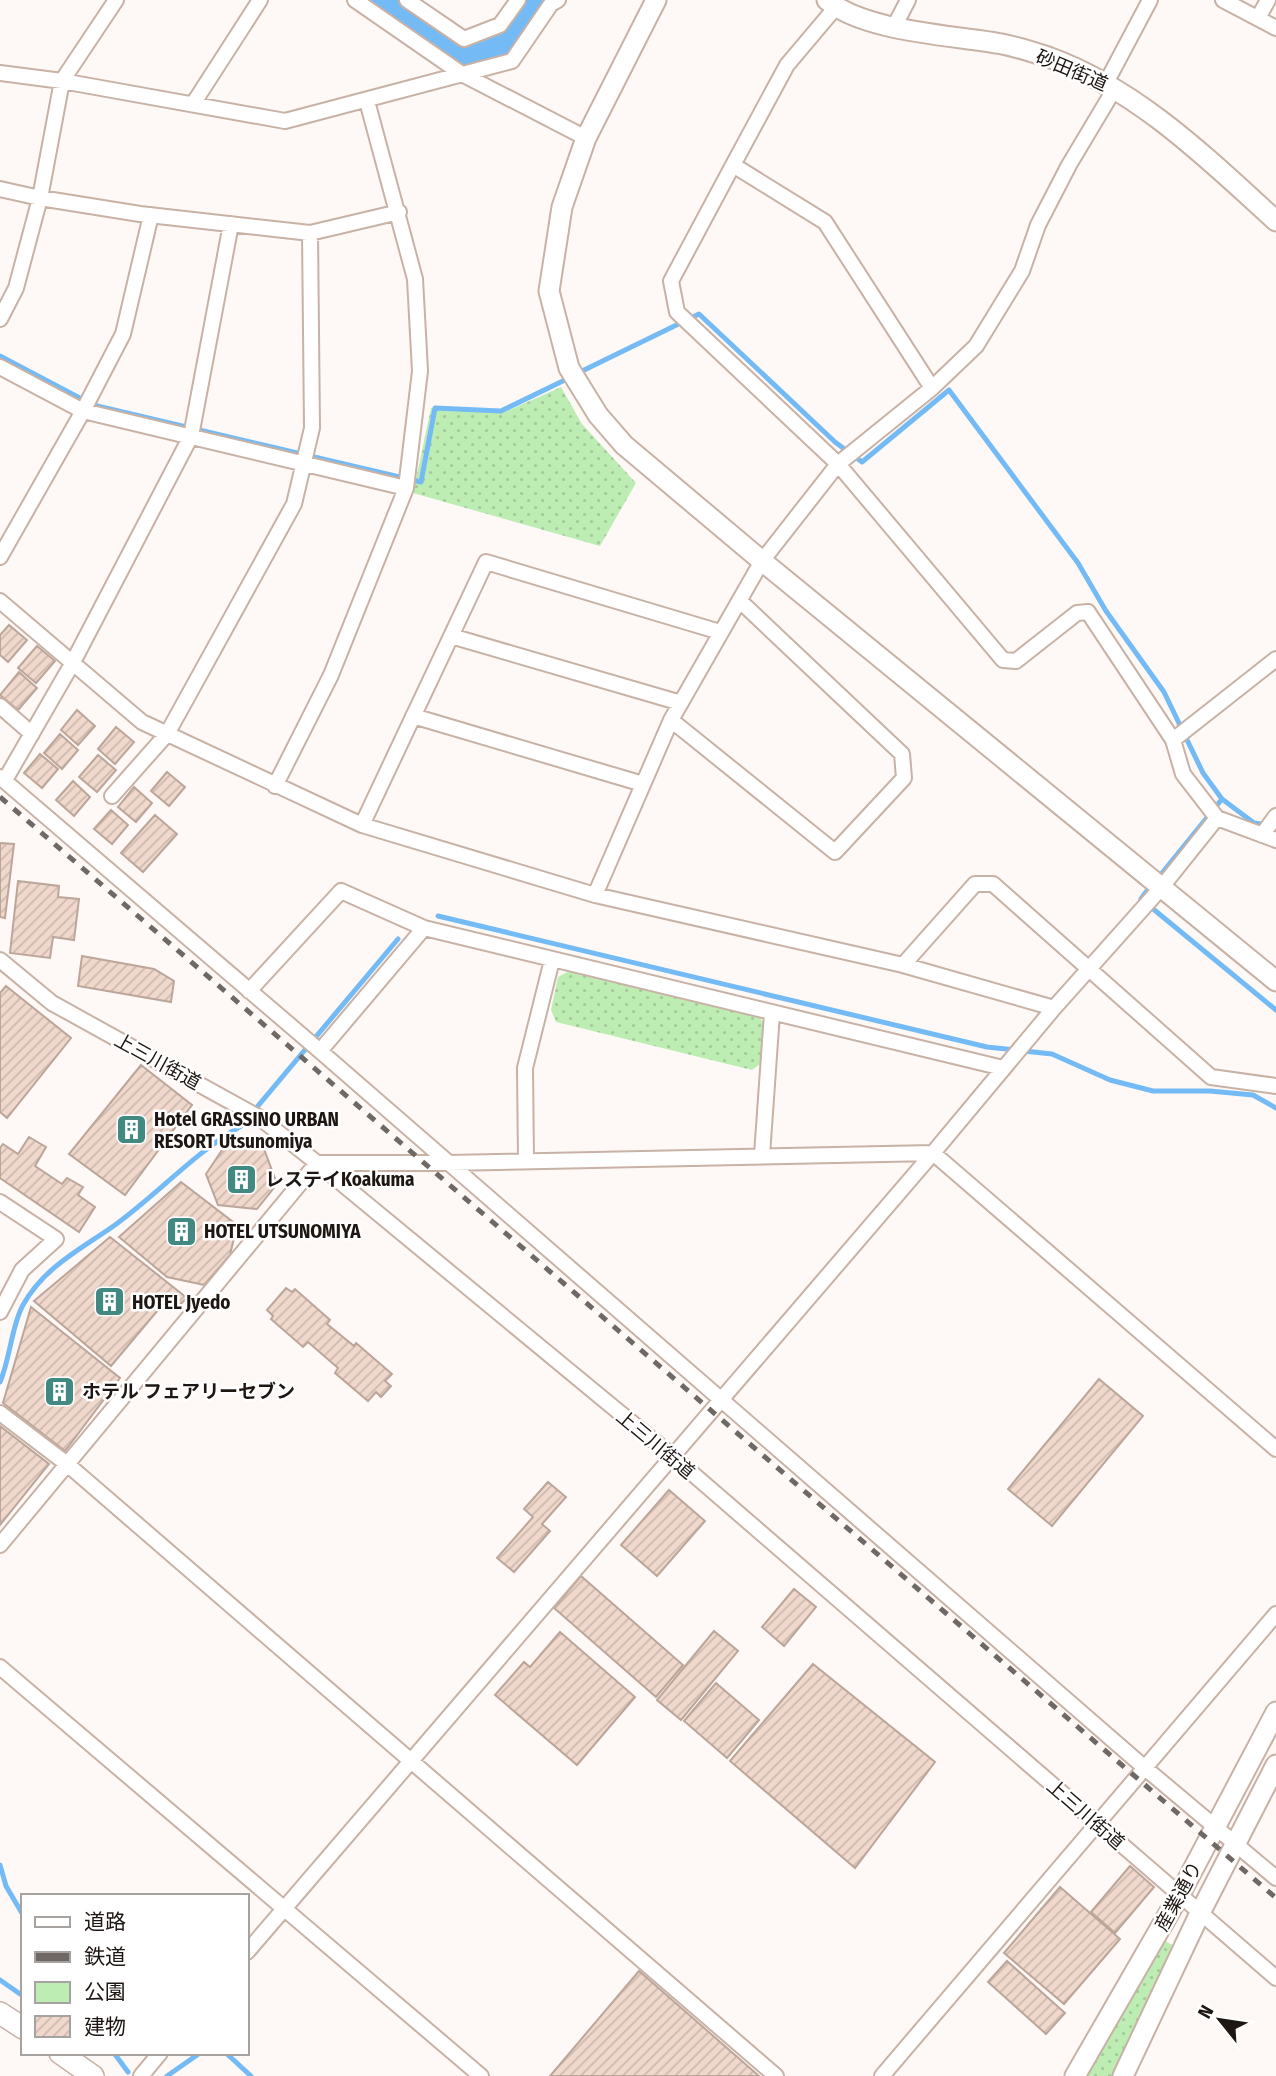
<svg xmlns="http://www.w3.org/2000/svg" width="1276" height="2076" viewBox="0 0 1276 2076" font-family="'Fira Sans Condensed','Noto Sans JP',sans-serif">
<defs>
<pattern id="green-dots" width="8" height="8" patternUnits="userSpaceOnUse" patternTransform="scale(1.75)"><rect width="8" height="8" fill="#beedb3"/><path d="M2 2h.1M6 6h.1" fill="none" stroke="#a3ca99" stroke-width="1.8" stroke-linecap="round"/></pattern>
<pattern id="building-hatch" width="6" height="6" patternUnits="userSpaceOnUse" patternTransform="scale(1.75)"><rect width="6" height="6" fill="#f0d8cc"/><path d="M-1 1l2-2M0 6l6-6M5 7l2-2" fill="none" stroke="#cdb9ae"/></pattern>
</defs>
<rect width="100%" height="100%" fill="#fef9f7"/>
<!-- green -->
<path fill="url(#green-dots)" d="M561,387l21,37 54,59 -36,63 -187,-53 18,-85 74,4z
M569,971l190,45 6,10 -2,36 -11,8 -196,-48 -5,-12 7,-33z
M1164,1940l10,6 -62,130h-27z"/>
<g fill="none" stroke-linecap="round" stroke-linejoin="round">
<!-- stream -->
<path stroke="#74bbf6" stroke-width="5" d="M0,356l93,49 328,77 14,-74 66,3 68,-33
M578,373l121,-59 136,128 27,20 87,-72 129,173 28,48 58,81 39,81 19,26 32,24 13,2
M1158,878l64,-79
M1151,885l-10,14 135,111
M438,916l549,131 65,7 58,26 43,11h57l43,4 23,13
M0,1382c10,-23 12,-58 23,-77 21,-38 58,-56 92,-80 43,-31 79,-72 126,-99l157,-187
M0,1865l6,21 17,29
M0,1980l23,16
M114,2053l14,19
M226,2053l25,23
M167,2076l33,-23"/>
<!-- river -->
<path stroke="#74bbf6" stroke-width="32" d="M381,0l78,52 24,3 25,-17 27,-38"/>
</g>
<!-- building -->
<path fill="url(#building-hatch)" stroke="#bca599" stroke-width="2" d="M9,625l18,15 -19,22 -8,-7v-20z
M37,646l18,15 -19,22 -18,-15z
M19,672l18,16 -19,22 -18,-15z
M77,710l18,16 -17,19 -17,-15z
M116,727l18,15 -19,22 -17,-15z
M60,734l18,16 -16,19 -18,-16z
M40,754l18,15 -16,19 -18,-15z
M98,755l18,15 -19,22 -18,-15z
M167,772l18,15 -16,19 -18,-15z
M73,781l17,16 -16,19 -18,-16z
M134,787l18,16 -16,19 -18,-15z
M111,810l17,15 -16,19 -18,-15z
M155,815l22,19 -34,38 -22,-19z
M0,843l14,1 -9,74 -5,-1z
M18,881l41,5 -1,11 21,2 -5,41 -21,-3 -3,21 -40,-5z
M82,956l72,13 20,12 -3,21 -93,-16z
M6,986l65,52 -64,80 -7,-6v-119z
M141,1065l51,40 -67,90 -56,-41z
M29,1137l17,10 -11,19 27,18 5,-6 16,9 -5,8 17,12 -16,25 -79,-54v-30l3,-4 15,10z
M226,1144l38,5 13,35 -20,25 -39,-4 -12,-31z
M181,1182l56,43 -7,30 -26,30 -37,-8 -48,-40z
M110,1237l77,61 -12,11 -12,-5 -52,62 -77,-65z
M286,1288l6,4 3,-3 35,31 -3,4 27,22 2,-3 36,31 -7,7 6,5 -10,11 -5,-5 -8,9 -33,-28 3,-5 -30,-26 -5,5 -32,-28 2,-3 -6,-6z
M31,1307l89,71 -55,73 -62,-48z
M1099,1379l44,37 -91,110 -44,-37z
M0,1426l49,38 -49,61z
M548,1482l18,15 -24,27 8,7 -36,41 -17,-14 36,-41 -9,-8z
M669,1490l36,31 -48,55 -36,-31z
M581,1576l102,89 -27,32 -102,-89z
M794,1589l22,18 -32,39 -22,-19z
M714,1631l24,20 -57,69 -24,-20z
M560,1632l75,65 -58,68 -82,-70 29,-33 6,5z
M813,1664l122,98 -80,106 -125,-107z
M716,1683l43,37 -32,38 -43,-37z
M1130,1866l24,21 -39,46 -24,-21z
M1060,1887l60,52 -56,65 -60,-51z
M1007,1961l58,52 -19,21 -58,-52z
M639,1971l120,105h-209z"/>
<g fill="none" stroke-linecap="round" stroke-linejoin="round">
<defs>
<path id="street" d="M355,0l107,74 124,64
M407,0l57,39 36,-14 18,-25
M1223,0l53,28
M836,7l-49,58 -54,100 92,57 107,166
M1258,18l10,-18
M894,27l14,-27
M0,73l62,8 223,40 227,-60 39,-57 7,-4
M1106,83l44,-83
M193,104l67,-104
M0,189l40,9 100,16 170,19 89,-21
M0,319l16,-31 24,-90 22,-117 54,-81
M0,367l83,44 323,77
M0,557l83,-146 40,-77 28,-119
M0,601l142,121 220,103 233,70 308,70 151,43 107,-120 56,-70 -34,-44 -10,-34 -85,-128 -11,1 -61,48 -13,-1 -165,-196 -161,-152 -6,-31 62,-116
M451,636l230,67
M0,706l32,28
M413,716l230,68
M671,720l164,132 69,-74 -2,-24 -162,-153
M1173,740l103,-81
M0,777l320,274 825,717 131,110
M5,780l67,-116 119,-228 40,-212
M275,786l56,-111 75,-187 14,-117 -5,-92 -48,-178
M112,796l55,-62 127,-230 18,-76 -2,-195
M1217,818l59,22
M362,825l124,-263 234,70
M1262,835l14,-19
M595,895l76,-175 91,-159 76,-97 94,-76 44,-42 46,-75 16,-46 31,-60 46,-77
M0,960l52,43 208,115 57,45 354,292 605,523
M903,965l72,-81h18l218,193 65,9
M249,991l92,-100 83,37
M320,1051l104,-123 579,140
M762,1155l10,-142
M526,1161l-1,-93 27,-108
M0,1202l56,37 -34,31 -22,42
M0,1413l67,51 709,612
M0,1545l317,-382h130l486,-10 121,-145
M0,1667l481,409
M247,1952l686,-799 343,296
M141,2076l19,-23
M882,2076l394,-462"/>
<path id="secondary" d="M656,0l-70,138 -24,69 -13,84 20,77 29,47 26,30 138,116 514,420
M827,0c38,32 126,35 175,44 15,3 31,8 46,13 89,32 159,101 228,164
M1075,2076l105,-182 96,-182
M1123,2076l77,-163 76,-148"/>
<path id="primary" d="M0,2013l23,15
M60,2053l33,23"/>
</defs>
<!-- street casing -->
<use href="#street" stroke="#c8b1a5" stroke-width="18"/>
<!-- secondary casing -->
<use href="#secondary" stroke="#c8b1a5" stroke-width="23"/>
<!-- primary casing -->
<use href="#primary" stroke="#c8b1a5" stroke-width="24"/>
<!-- street -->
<use href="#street" stroke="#fff" stroke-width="14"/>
<!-- secondary -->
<use href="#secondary" stroke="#fff" stroke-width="19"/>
<!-- primary -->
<use href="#primary" stroke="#fff" stroke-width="21"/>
<!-- rail -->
<path stroke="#6f6864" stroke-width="5" stroke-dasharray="9 9" stroke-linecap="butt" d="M0,797l1276,1101"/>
</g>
<!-- icons -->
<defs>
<symbol id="building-square" viewBox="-11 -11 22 22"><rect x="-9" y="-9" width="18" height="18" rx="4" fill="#428982" stroke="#fff"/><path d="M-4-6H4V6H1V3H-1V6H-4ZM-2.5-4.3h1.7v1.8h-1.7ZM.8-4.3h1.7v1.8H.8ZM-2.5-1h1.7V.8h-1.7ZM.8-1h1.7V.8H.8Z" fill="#fff"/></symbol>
</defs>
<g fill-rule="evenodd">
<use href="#building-square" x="114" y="1112" width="35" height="35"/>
<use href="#building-square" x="224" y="1162" width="35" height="35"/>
<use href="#building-square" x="164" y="1214" width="35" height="35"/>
<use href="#building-square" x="92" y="1284" width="35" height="35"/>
<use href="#building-square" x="42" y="1374" width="35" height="35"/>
</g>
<g text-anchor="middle" stroke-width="5" stroke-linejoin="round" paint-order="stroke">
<!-- street labels -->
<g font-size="19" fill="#1e1612" stroke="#fff">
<text transform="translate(1072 70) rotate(23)" y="7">砂田街道</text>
<text transform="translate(158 1061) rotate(29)" y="7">上三川街道</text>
<text transform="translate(656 1444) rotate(40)" y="7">上三川街道</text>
<text transform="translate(1086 1814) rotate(41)" y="7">上三川街道</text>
<text transform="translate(1178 1896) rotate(-61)" y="7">産業通り</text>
</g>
<!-- poi labels -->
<g font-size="19" font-weight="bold" fill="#1e1612" stroke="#fff" text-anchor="start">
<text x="154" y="1126">Hotel GRASSINO URBAN<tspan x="154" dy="22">RESORT Utsunomiya</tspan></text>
<text x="265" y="1186">レステイKoakuma</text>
<text x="204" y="1238">HOTEL UTSUNOMIYA</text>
<text x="132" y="1309">HOTEL Jyedo</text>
<text x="82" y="1398">ホテル フェアリーセブン</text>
</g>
</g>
<!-- legend -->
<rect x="21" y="1894" width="228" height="161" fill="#ffffff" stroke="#a5a2a0" stroke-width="2"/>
<rect x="35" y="1917" width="35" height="10" fill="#ffffff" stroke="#a5a2a0" stroke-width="2"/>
<text x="84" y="1929" font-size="21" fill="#1e1612">道路</text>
<rect x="35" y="1952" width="35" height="10" fill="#6f6864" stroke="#a5a2a0" stroke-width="2"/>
<text x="84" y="1964" font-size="21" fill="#1e1612">鉄道</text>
<rect x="35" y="1982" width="35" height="21" fill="#beedb3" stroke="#a5a2a0" stroke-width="2"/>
<text x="84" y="1999" font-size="21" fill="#1e1612">公園</text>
<rect x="35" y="2016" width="35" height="21" fill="url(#building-hatch)" stroke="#a5a2a0" stroke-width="2"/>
<text x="84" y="2034" font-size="21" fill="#1e1612">建物</text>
<!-- north arrow -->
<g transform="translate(1220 2020) rotate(300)" stroke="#ffffff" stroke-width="5" paint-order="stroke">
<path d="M0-5L12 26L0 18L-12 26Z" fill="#1e1612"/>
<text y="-10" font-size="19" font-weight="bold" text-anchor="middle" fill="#1e1612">N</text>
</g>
</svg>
